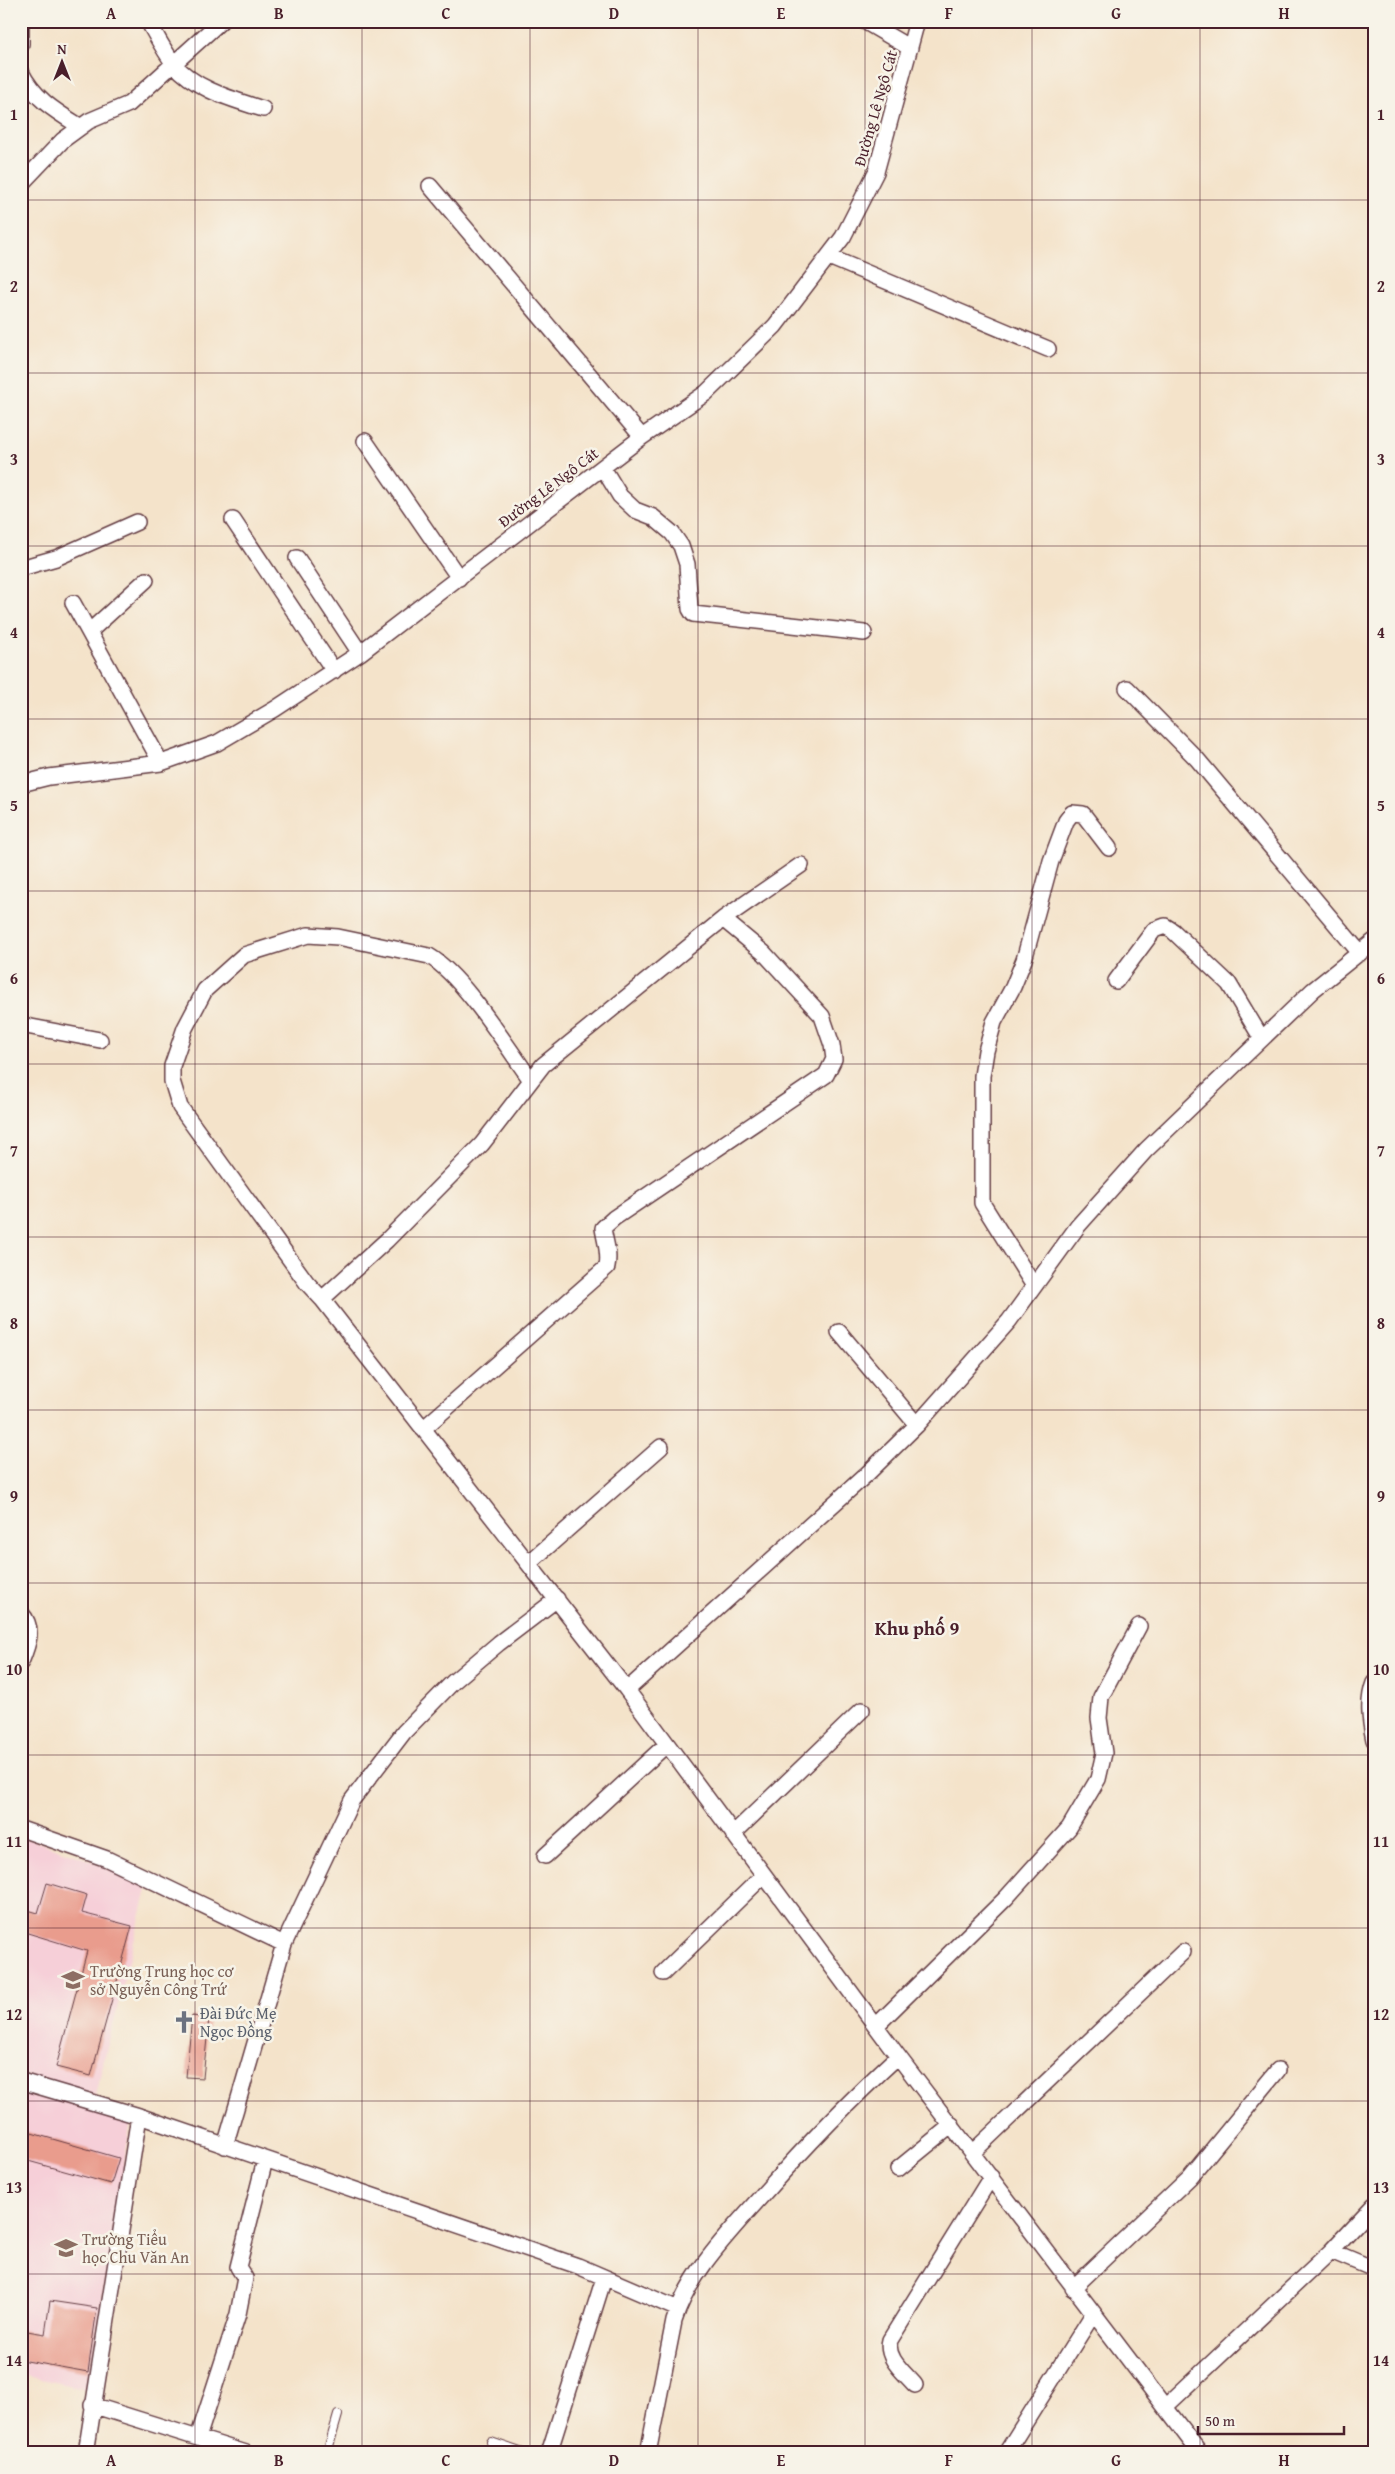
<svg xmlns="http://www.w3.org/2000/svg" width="1395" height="2474" viewBox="0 0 1395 2474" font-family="'Gentium Book Plus',serif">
<rect width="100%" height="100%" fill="#f7f3e8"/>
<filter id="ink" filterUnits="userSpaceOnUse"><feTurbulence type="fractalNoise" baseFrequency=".02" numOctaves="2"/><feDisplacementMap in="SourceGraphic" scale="10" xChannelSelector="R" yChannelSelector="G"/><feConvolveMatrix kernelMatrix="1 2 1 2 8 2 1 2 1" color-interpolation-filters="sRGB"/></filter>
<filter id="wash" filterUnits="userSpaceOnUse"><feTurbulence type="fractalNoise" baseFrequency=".0096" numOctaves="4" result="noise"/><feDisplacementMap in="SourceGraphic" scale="20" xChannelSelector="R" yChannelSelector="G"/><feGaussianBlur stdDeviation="1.12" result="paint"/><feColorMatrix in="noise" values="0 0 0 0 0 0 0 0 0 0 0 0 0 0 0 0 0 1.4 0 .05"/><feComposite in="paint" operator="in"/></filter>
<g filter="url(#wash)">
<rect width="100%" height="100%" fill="#f4e3ca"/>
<!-- built -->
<path fill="#f6cfd8" d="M21,1836l82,29 45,21 -53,210 -74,-22z
M21,2088l110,33 -43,268 -67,-14z"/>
<g id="blocks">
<!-- building -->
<path fill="#e99c8d" d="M47,1883l40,12 -5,18 50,13 -41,150 -35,-9 31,-116 -66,-20v-23l17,5z
M192,2016l17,2 -6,60 -17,-1z
M21,2130l98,28 -8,26 -90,-25z
M50,2301l47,7 -9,64 -67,-12v-30l24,4z"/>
</g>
</g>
<g filter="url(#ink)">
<use href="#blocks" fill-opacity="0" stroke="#643c43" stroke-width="1"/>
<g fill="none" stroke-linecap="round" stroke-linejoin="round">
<defs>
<path id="lane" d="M491,2442l32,11
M327,2453l11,-38"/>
<path id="street" d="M148,21c8,14 16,30 26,43 22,26 58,35 89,45
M864,21l46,27
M21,25v19
M21,72c13,27 36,40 60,55
M21,184l42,-44 26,-19 40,-17 92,-83
M430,186l212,251
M829,257l219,92
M365,441l94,137
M603,468l17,28 15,14 18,7 19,16 9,13 6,18 3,45 3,5 171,19
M233,520l101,151
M297,558l63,95
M21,568l35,-10 81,-36
M73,603l88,160
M89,632l57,-52
M1127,688l70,71 163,194
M21,784l28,-7 112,-14 56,-20 58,-34 85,-56 282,-216 64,-44 69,-67 68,-89 33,-65 41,-151
M1116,981l38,-51 11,-4 8,5 56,53 33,55
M21,1025l79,15
M531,1080c-24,-33 -68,-104 -102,-124l-91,-19 -30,-2 -64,20 -39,35 -20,38 -13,38v15l8,26 127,176 15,16 305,391 271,366 302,397
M1034,1286l-52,-83v-127l4,-25 8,-29 19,-35 11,-27 27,-99 15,-40 6,-8 11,1 26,34
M322,1299l65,-59 95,-96 61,-79 180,-146 78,-54
M839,1332l78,93
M423,1429l184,-162c3,-14 -2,-25 -4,-39l11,-10 212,-143 8,-16 -2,-14 -10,-29 -58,-63 -41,-34
M529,1563l132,-116
M21,1613c14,15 7,32 0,49
M1374,1683c-7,18 -4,38 0,57
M627,1690l241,-217 49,-48 92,-104 69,-95 68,-76 167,-160 61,-49
M21,1829l86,30 177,85
M733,1834l129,-124
M545,1856l122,-112
M663,1973l101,-98
M877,2025l129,-127 63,-70 29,-49 6,-26 -5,-35 2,-21 38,-71
M21,2081l118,35 439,150 100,43
M225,2146l59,-202 68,-144 52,-68 49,-50 46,-39 58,-44
M973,2152l210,-200
M898,2169l54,-44
M1331,2251l43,18
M1073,2288l117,-111 88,-107
M915,2385c-11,-13 -30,-27 -25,-45l101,-163
M92,2405l154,48
M1165,2407l166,-156 43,-46
M198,2438l40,-124 7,-36 -7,-11 27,-107
M86,2453l53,-337
M549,2453l55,-175
M648,2453l26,-132c15,-47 52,-85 84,-121 44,-50 91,-99 140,-144
M1006,2453l87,-139"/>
</defs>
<!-- lane casing -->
<use href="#lane" stroke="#643c43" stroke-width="10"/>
<!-- street casing -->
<use href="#street" stroke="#643c43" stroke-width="18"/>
<!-- lane -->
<use href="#lane" stroke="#fff" stroke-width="8"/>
<!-- street -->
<use href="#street" stroke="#fff" stroke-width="15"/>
</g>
</g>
<!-- grid -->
<path fill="none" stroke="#4a1f2b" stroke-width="1" stroke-opacity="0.55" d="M195,21v2432M362,21v2432M530,21v2432M698,21v2432M865,21v2432M1032,21v2432M1200,21v2432M21,200h1353M21,373h1353M21,546h1353M21,719h1353M21,891h1353M21,1064h1353M21,1237h1353M21,1410h1353M21,1583h1353M21,1755h1353M21,1928h1353M21,2101h1353M21,2274h1353"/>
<!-- icons -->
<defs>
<symbol id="school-bare" viewBox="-9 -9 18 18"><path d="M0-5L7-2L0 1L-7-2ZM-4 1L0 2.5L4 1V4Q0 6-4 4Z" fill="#8d6e63" stroke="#f7f3e8" stroke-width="2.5" paint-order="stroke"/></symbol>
<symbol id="church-bare" viewBox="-9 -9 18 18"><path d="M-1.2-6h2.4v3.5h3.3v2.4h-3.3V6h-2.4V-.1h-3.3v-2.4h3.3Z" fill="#6b7280" stroke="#f7f3e8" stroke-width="2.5" paint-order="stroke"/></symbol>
</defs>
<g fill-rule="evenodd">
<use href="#school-bare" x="57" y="1964" width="32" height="32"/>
<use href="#church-bare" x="168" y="2006" width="32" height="32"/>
<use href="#school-bare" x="50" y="2232" width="32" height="32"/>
</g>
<g text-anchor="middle" stroke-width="5" stroke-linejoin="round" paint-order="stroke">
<!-- street labels -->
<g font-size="16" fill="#4a1f2b" stroke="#f7f3e8">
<text transform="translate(875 108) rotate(-74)" y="6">Đường Lê Ngô Cát</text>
<text transform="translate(548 487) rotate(-37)" y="6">Đường Lê Ngô Cát</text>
</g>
<!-- education labels -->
<g font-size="16" fill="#785e54" stroke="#f7f3e8" text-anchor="start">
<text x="90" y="1977">Trường Trung học cơ<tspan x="90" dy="18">sở Nguyễn Công Trứ</tspan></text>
<text x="82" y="2245">Trường Tiểu<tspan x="82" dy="18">học Chu Văn An</tspan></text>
</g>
<!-- worship labels -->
<g font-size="16" fill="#5b616d" stroke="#f7f3e8" text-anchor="start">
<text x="200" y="2019">Đài Đức Mẹ<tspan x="200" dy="18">Ngọc Đồng</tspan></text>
</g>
<!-- quarter labels -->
<g font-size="19" font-weight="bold" fill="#4a1f2b" stroke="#f7f3e8">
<text x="917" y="1635">Khu phố 9</text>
</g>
</g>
<!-- margin -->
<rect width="1395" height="2474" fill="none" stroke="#f7f3e8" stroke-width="55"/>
<!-- north arrow -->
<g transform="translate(62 62)" stroke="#f7f3e8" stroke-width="4" paint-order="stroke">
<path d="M0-4L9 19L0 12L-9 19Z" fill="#4a1f2b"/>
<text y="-8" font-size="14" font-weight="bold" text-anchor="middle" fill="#4a1f2b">N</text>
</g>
<!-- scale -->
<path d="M1198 2426v8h146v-8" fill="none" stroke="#4a1f2b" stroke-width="2.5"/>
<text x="1205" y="2426" font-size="15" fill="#4a1f2b" stroke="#f7f3e8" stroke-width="4" paint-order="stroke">50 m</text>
<rect x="28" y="28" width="1340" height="2418" fill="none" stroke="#4a1f2b" stroke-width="2"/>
<g font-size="16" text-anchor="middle" font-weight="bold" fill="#4a1f2b">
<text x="111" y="19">A</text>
<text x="279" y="19">B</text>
<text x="446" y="19">C</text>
<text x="614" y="19">D</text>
<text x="781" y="19">E</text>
<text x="949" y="19">F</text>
<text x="1116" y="19">G</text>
<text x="1284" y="19">H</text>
<text x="14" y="120">1</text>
<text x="1381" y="120">1</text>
<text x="14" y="292">2</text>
<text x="1381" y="292">2</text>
<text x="14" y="465">3</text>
<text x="1381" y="465">3</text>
<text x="14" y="638">4</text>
<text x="1381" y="638">4</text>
<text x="14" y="811">5</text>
<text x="1381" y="811">5</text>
<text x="14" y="984">6</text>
<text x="1381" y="984">6</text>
<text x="14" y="1156">7</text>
<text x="1381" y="1156">7</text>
<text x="14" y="1329">8</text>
<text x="1381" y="1329">8</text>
<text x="14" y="1502">9</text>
<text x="1381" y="1502">9</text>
<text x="14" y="1675">10</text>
<text x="1381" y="1675">10</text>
<text x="14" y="1847">11</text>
<text x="1381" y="1847">11</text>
<text x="14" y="2020">12</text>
<text x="1381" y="2020">12</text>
<text x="14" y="2193">13</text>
<text x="1381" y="2193">13</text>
<text x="14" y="2366">14</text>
<text x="1381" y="2366">14</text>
<text x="111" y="2466">A</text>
<text x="279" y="2466">B</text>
<text x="446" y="2466">C</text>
<text x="614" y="2466">D</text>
<text x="781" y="2466">E</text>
<text x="949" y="2466">F</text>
<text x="1116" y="2466">G</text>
<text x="1284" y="2466">H</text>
</g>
</svg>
